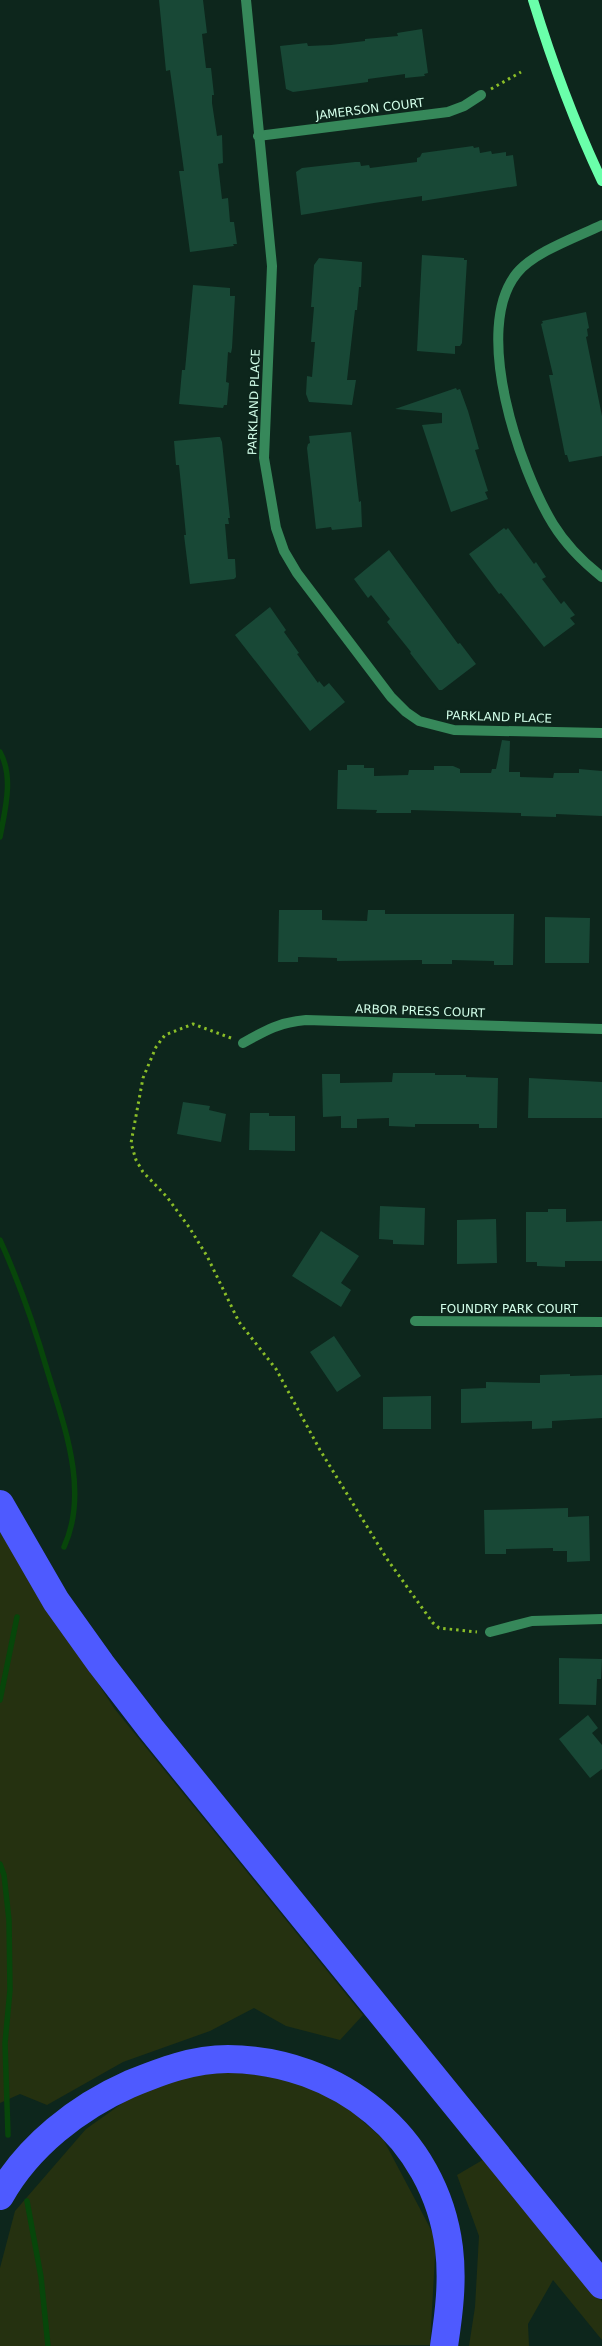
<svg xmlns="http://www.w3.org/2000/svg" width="602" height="2346" viewBox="0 0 602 2346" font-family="'DejaVu Sans',sans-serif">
<rect width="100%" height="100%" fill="#0d261c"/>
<!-- green -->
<path fill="#253110" d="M0,1532l114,176 249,307 -23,25 -54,-14 -32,-18 -44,23 -87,31 -76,43 -27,-11 -20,9z
M229,2070l95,17 59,52 53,100 -6,106 -430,1v-78l15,-57 71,-82 72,-51z
M486,2158l116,143v39l-49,-60 -25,44 1,22h-60l6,-39 4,-71 -22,-61z"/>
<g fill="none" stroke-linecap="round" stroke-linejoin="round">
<!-- stream -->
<path stroke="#07460a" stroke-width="5.5" d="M0,752c14,25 5,58 0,85
M0,1240c20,44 35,88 48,133 17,55 41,119 16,174
M0,1700l17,-83
M0,1864l4,11 5,45 1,70 -5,53 3,92
M27,2201l14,76 7,69"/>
</g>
<!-- building -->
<path fill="#184836" d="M159,0h44l4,33 -5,1 4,34h5l3,27h-2v8l5,33 5,-1 1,28 -5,1 4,35 6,-1 2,24h4l3,22h-4l1,2 -44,6 -11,-81h5l-14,-101 -4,1z
M422,29l6,44 -4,1 1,2 -20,2v-4l-37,5v3l-75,10 -7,-3 -6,-43 27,-3 1,3 23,-1 34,-4v-2l33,-3 -1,-3z
M473,146l1,2 5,-1 1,6 11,-2 1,3 14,-2v4l7,-1 4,31 -95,15v-5l-48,7 -73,12 -5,-43 6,-4 53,-6h5l1,4 8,-1 1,3 47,-6v-4l3,-1 2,-4z
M422,255l42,3v2h3l-5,83 -2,3h-5v8l-38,-3z
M319,258l43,4 -1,25h-2l-2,23h-2l-8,70h9l-4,25 -43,-3 -3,-8 1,-18 5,1 3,-35h-4l3,-35h-3l3,-42z
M193,285l37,3v8h5l-3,52 -1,5 -3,-1 -2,30 3,1 -2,22h-3l-1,3 -44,-4 3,-34h3z
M586,312l3,16 -2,1 1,7 -2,1 16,79v40l-33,6 -2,-7h-2l-16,-80h4l-12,-51 2,-1 -1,-2z
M456,388l1,2 3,-1 8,22 11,38 -4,1 13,41 -3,1 3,7 -37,13 -29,-87 20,-2v-10l-47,-4z
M351,432l8,70 2,-1 1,26 -30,3 -1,-3 -15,2 -9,-81 1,-4 2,-1 -1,-7z
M217,437h3l2,5 8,76h-2l1,6h-4l3,35h7l1,18 -2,2 -44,5 -6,-49h2l-7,-70h-3l-2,-24z
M504,528l2,2 2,-2 26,36 2,-2 10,15 -4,2 19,25 3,-3 11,14 -5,3 5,6 -31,23 -43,-54 -2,1 -30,-40z
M389,550l69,94 2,-1 16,21 -34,26h-3l-29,-37 1,-1 -24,-30 3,-3 -19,-24 -3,3 -14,-19z
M270,607l16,23 -2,2 15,21 -2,1 21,29 1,-2 5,6 5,-4 16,19 -35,29 -75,-96z
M502,740l8,1 -1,31h11v5l33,1 1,-5h25v-4l23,2v45l-46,-2v3l-35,-1v-3l-110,-3v3h-35l1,-3 -40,-1 1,-39h9v-5h17v3h10v8l34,-1 1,-5h25v-4h19l7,3v4h31l1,-4h4z
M279,910h43v10l45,1 1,-11h17v4h129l-1,51h-19v-4l-42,-1v4h-30v-4l-85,1v-3l-39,-1v5h-20z
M545,917l45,1 -1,45h-44z
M393,1073h42v2h31v2l32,1 -1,50h-18v-4h-64v3l-26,-1v-8l-32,1v9h-16v-12l-18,1 -1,-43h18v9l52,-1z
M529,1078l73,4v36h-74z
M183,1102l27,4 -1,4 17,4 -5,28 -44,-8z
M250,1113h19v3h26v35l-46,-1z
M380,1206l45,2 -1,37 -31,-1v-4l-14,-1z
M548,1209h18v13l36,-1v40h-37v6l-28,-1v-4h-11v-50h22z
M496,1219l1,44 -40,1v-44z
M321,1231l38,25 -18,27 10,7 -10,17 -49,-31z
M334,1336l27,40 -24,16 -27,-40z
M570,1374v2l32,-1v43l-50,3v7l-20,1v-8l-71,2v-34l25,-1v-6l54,1v-8z
M431,1396v33h-48v-32z
M568,1508v9l21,-1 1,45 -23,1v-11h-14v-3l-47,1v5h-21l-1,-44z
M559,1658l43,1 -1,20h-4l-1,26 -37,-1z
M588,1715l10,13 -6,5 10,12v24l-12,9 -31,-39z"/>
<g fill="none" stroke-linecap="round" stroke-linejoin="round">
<!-- path -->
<path stroke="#8abe28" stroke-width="3" stroke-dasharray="2.5 4" stroke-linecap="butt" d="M491,89l30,-17
M231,1038l-38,-14 -28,11 -9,12 -13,31 -12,65 5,17 7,12 24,25 22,30 18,29 32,66 37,47 44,81 67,109 46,64 6,5 38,4"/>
<!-- street -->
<path stroke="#36885a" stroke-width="10" d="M246,0l26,266 -8,192 12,70 8,23 13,22 94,124 15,15 13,9 35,9 148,3
M258,136l190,-24 16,-6 17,-11
M602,225c-25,12 -68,27 -85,48 -46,56 3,197 36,251 13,21 30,38 49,53
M243,1043c23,-13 37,-21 63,-23l296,9
M415,1321l187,1
M490,1632l42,-11 70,-2"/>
<!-- secondary -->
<path stroke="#6affaa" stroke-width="10" d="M533,0c19,62 41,122 69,181"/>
<!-- highway -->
<path stroke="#4e5aff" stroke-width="28" d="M0,1504l56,97 45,63 50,65 451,556
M0,2196c28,-50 78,-89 130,-112 32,-13 63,-25 98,-25 110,1 207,77 221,189 4,33 0,65 -5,98"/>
</g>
<g text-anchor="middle" stroke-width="4" stroke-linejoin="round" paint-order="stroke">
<!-- street labels -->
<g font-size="12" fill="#d3ffea" stroke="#0d261c">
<text transform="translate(370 109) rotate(-7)" y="4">JAMERSON COURT</text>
<text transform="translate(254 402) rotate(-88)" y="4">PARKLAND PLACE</text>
<text transform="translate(499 717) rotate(2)" y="4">PARKLAND PLACE</text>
<text transform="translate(420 1011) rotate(2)" y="4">ARBOR PRESS COURT</text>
<text x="509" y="1313">FOUNDRY PARK COURT</text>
</g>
</g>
</svg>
